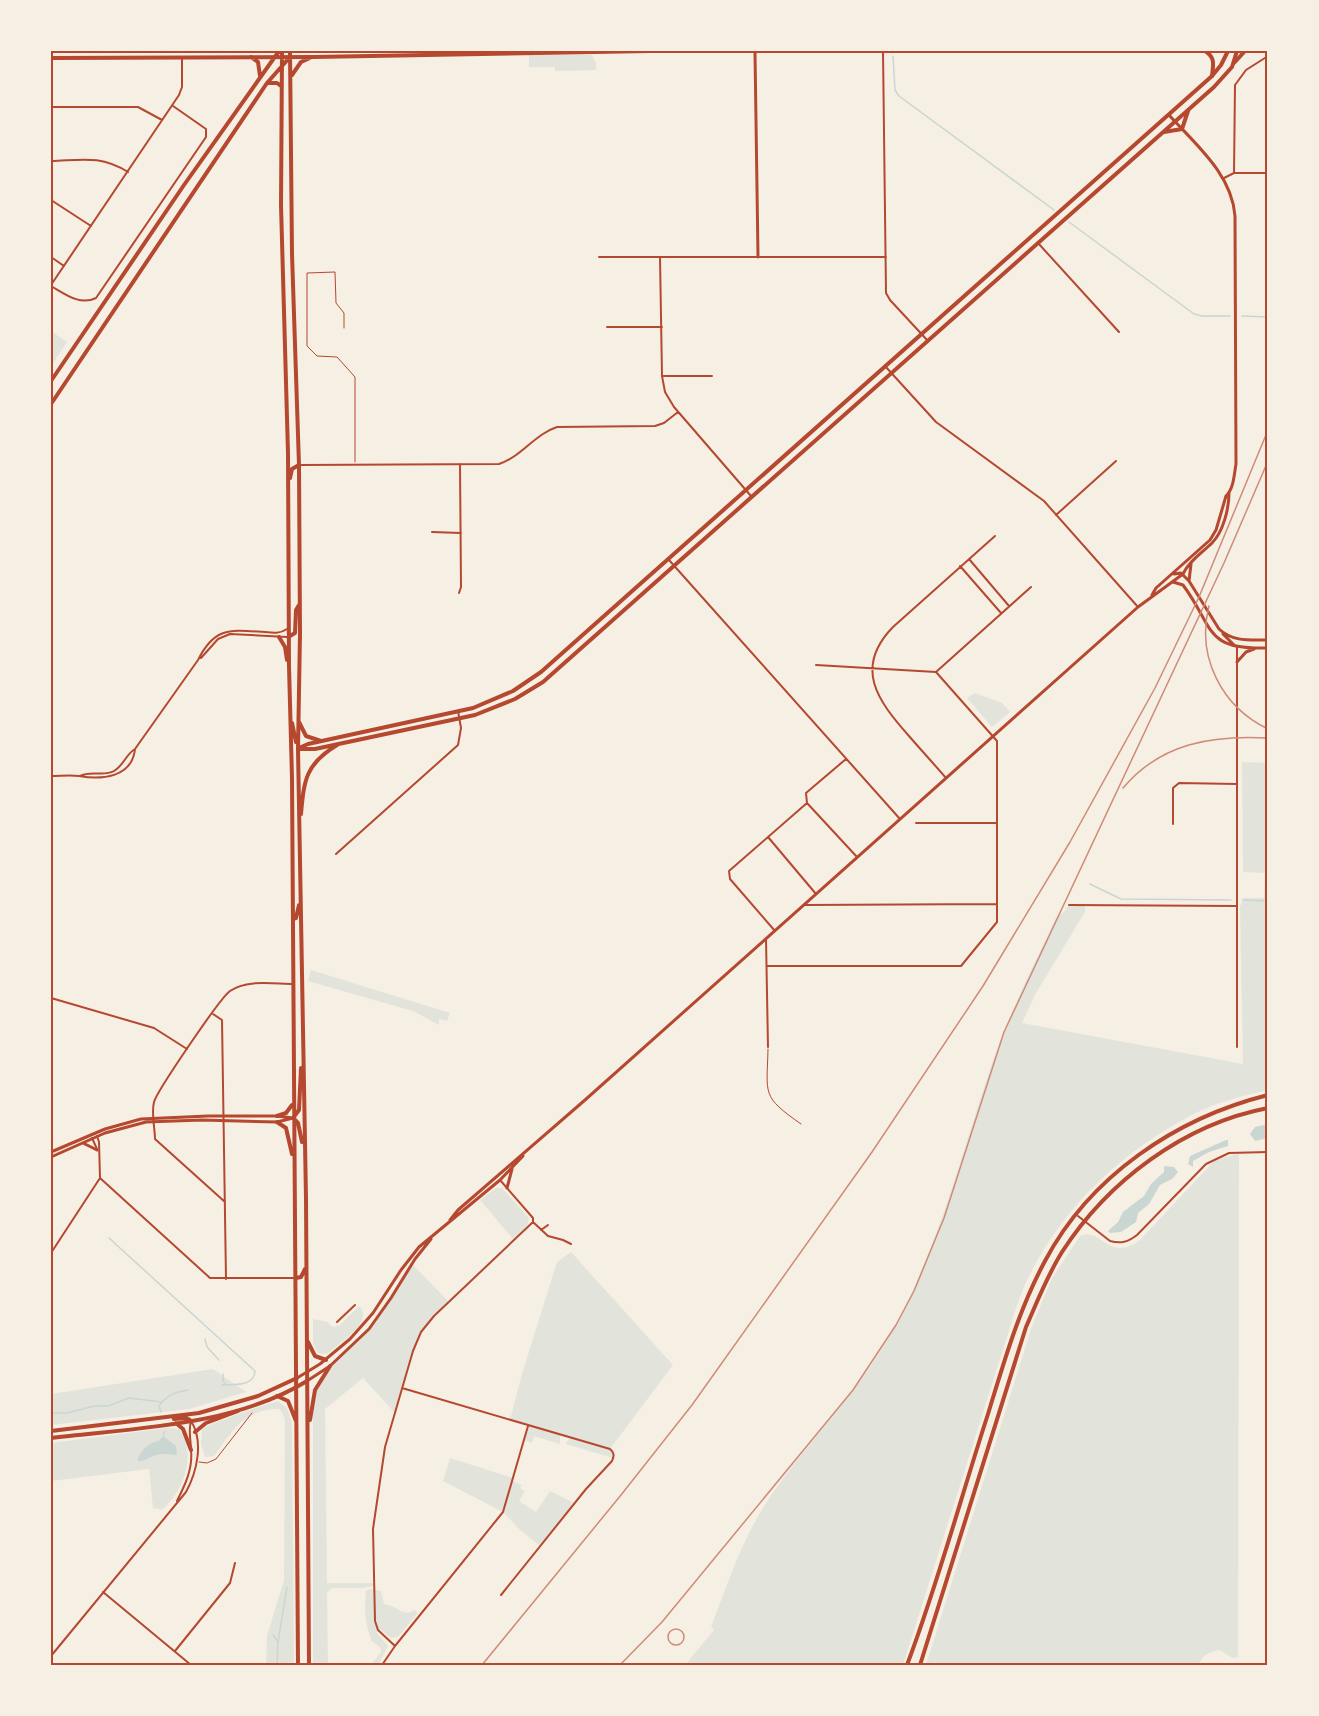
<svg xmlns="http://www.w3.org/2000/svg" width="1319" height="1716" viewBox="0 0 1319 1716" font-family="Montserrat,sans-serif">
<rect width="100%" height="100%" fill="#f6efe4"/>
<!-- green -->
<path fill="#e2e4dc" d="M529,55h63l4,8v7l-41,1v-4h-26z
M51,331l16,11 -16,24z
M975,693l27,10 8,9 -18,15 -25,-29z
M1242,762l26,1v327c-25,6 -51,12 -74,24 -74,38 -137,98 -171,175 -6,15 -11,32 -16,48l-104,328h-218l29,-35 -3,-3c16,-42 32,-90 57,-127 40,-59 92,-109 126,-172 47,-86 67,-175 99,-267 17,-49 41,-97 64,-145l6,-3 6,-8h16v7l-49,81 -14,30 221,41 -3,-157 3,-9h21l1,-25 -22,-1z
M311,970l139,43 -3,8 -8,-2v6l-26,-14 -105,-30z
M1239,1153l-1,504 -6,1 -12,-8c-9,1 -18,5 -21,15h-273l106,-339 20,-48 28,-42c23,-9 26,26 59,5l75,-80z
M496,1188h6l27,30 -2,8 -14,13 -33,-39z
M571,1252l102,113 -63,84 3,3v6l-47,-14 4,-7 -10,-2v9l-26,-8 -2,7 -8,-3 4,-15 -18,-5 12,-46 35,-112z
M412,1264l37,38c-10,9 -22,19 -28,31 -13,24 -18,54 -26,80l-32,-35 -38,31 2,174h47v3l-12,2h-29l-6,4 1,73h-15v-269l17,-30 46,-46z
M359,1306c16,15 -18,36 -29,46l-4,2 -8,-1 -5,-10v-24l14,3 6,5 7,-2z
M213,1369l33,23 -57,17 -138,16v-31z
M278,1401l9,7 5,15 2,242h-28l1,-29 17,-56 1,-159 -2,-7 -4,-5c-36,0 -46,22 -65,47l-9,1 -4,-13 1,-14 5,-4 42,-16z
M167,1428l12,1c19,24 4,63 -17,81l-9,-2 -4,-39 -98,12v-38z
M450,1458l63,20 -1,3 10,4 -2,3 5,3 -6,10 17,11 14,-21 24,12 -34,43 -22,-18 -15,-16 -60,-31z
M370,1589l11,2 3,13c12,1 20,14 30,6l4,3 -20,24 -7,1 -11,-9 -4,3 12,14 -10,19h-7l10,-13v-3c-3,-5 -8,-5 -10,-10 -6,-15 -7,-32 -5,-48z"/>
<!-- water -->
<path fill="#c9d6d2" d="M1268,1124v14l-13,3 -5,-7 5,-7z
M1226,1140h2v6l-19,6 -16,9v6l-5,-3 2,-8z
M1164,1166l10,1 4,5 -6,7 -12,6 -11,19 -11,9 -2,9 -15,10 -11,1 -2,-2 10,-9 5,-10 21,-16 7,-12 13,-12z
M163,1436l13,10 1,9c-7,0 -13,-2 -21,0 -7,2 -12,7 -19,6 3,-9 11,-19 22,-20z"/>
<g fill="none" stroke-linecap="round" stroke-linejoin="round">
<!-- stream -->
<path stroke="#c9d6d2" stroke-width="1.5" d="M893,56l2,34 4,6 155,114
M1069,222l125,92 8,2h28
M1242,316l26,1
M1090,884l31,15 110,1
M1243,900l25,1
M109,1238l146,133c-1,16 -21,13 -33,14
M205,1339l2,8 12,13
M223,1374v7l3,3
M161,1412l-2,-6c8,-11 16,-14 29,-16
M51,1413h16l27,-7h14l21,-8 33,4
M164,1432v3
M273,1635l5,7
M277,1665l1,-23 9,-55"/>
<!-- service -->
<path stroke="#b5482f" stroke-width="1" d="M344,328v-15l-8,-10 -1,-31 -28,1v73l10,10 20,1 18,20v85
M768,1049c-1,46 -7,47 33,75
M199,1462l8,1 9,-4 36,-46"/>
<!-- minor -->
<path stroke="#b5482f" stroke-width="2" d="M883,51l3,242 4,7 38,41
M51,107h87l24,13
M51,161c31,-1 49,-6 77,11
M1234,173l1,-88 11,-15 22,-14
M1224,178l10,-5h34
M51,200l40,26
M1038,243l81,89
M51,257l13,9
M599,257h287
M660,257l2,119 3,16 9,15 77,89
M51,285l128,-190 3,-8v-29
M51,286c14,8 29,20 45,12l110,-161v-8l-33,-23
M607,327h55
M885,366l51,56 108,79 94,106
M662,376h50
M300,465l199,-1c22,-7 36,-30 58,-37l98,-1 9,-3 14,-11
M1056,515l60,-54
M432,532l29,1
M969,559l40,47
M669,560l231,259
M960,566l41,47
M459,593l2,-6 -1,-123
M201,658l17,-19 12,-5 57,3
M816,665l120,7
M846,759l-40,34 1,10 50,54
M51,776c9,0 20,-1 28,0 22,4 53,2 56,-27l63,-89c17,-34 33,-30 67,-28 8,1 15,2 22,-3
M80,776c11,-6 24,1 34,-5 10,-6 12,-17 21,-22
M946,778c-12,-14 -25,-28 -37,-42 -31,-35 -56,-68 -16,-109l102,-91
M916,823h81
M1173,824v-36l6,-5 58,1
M768,837l48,57
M336,854l122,-109 3,-17 -3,-17
M805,905l192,-1
M1069,905l168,1
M775,931l-45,-52 -1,-8 78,-68
M766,939l2,108
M767,966h194l36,-44v-181l-61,-69 95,-85
M51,998l103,30 33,21
M213,1014l9,6 4,259
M1237,1047v-400
M92,1138l5,11
M100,1178l110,100h86
M225,1202l-70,-63c0,-11 -4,-25 -1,-37 3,-11 66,-104 76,-111 17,-12 44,-7 64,-7
M1078,1216l32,25c11,3 18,1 27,-6l69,-71 23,-11 39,-1
M533,1222l15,14 15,4 8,4
M541,1230l7,-5
M51,1253l49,-75 -1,-36 -2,-6
M337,1322l18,-17
M402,1388l208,61c5,4 4,7 2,12l-26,28 -85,106
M177,1501c8,-16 16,-32 14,-51 0,-10 -3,-19 0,-29
M103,1592l88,73
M395,1646l-17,-16 -3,-9 -2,-92 12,-82 28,-96 8,-19 13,-16 99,-94v-4l-33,-38
M175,1651l55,-68 5,-20
M51,1656l135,-164c11,-20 18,-51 5,-71
M382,1665l13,-19 108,-134 25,-86"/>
<!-- tertiary -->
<path stroke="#b5482f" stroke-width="3" d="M755,52l3,205
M1174,574l7,-1 8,8 30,48c14,13 30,11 49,11
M1189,581l2,-17
M1173,582l10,3c32,43 20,65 85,63
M1152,595l4,-7 54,-48 6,-10 10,-34c8,-8 8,-21 10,-32l-1,-248c-3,-42 -40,-72 -66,-101
M1223,634l12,12
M1237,662l9,-10 8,-3
M83,1143l14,7
M51,1152l54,-23 36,-10 67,-3h69l16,2
M51,1157l54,-24 41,-11 56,-2 75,2 16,-4
M507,1188l5,-19
M450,1220l8,-10 127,-110 553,-493 45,-33c6,-13 19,-21 29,-31 11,-11 17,-34 17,-50
M297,1378l23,-14 30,-25 23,-26 28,-43 18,-23 81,-67 23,-24
M307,1381l23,-15 39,-37 22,-31 24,-39 16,-20"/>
<!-- primary -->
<path stroke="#b5482f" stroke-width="4" d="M1164,132l18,-3 6,-18
M299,748l9,-4 165,-36 40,-17 28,-19 671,-596 9,-11 7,-14
M298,749h17l160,-34 40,-16 28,-17 671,-595 18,-20 5,-16
M174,1419l12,-1 4,2
M176,1423l7,6 8,21
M51,1431l148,-18 59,-17 39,-18
M195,1432l11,-9 32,-12
M51,1438c84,-10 183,-12 256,-57"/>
<!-- trunk -->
<path stroke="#b5482f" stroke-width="4" d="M282,51l-1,154 7,248 1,213 3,112 6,887
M290,51l2,203 7,211 1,168 -2,116 8,449 3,467
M1205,51c11,7 8,14 7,25
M251,57l7,5 2,14
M51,58l263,-1 336,-6h254
M1234,63l11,-12
M292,75l9,-13 9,-4
M267,83h10l4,3
M51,381l133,-196 95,-134
M51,404l216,-321 23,-26
M290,478l2,-9 7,-4
M290,636l5,-3 1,-23 3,-5
M279,637l6,10 2,13
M299,722l7,14 15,5
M292,723l4,19
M301,814c3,-35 5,-50 36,-69
M293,919l3,-1 3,-13
M277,1116l9,-3 6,-8
M293,1118l6,-8 2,-42
M294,1119l4,4 4,19
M277,1122l9,6 6,26
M296,1278l5,-1 4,-8
M308,1342l7,14 11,4
M277,1396l11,5 8,20
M310,1420l5,-30 15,-24"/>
<!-- motorway -->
<path stroke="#b5482f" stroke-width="4" d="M907,1665c31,-82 54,-168 81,-251 16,-52 31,-105 57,-153 45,-85 131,-143 223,-166
M920,1665l106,-338c11,-25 21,-51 36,-75 46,-71 122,-128 206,-144"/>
<!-- tram -->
<path stroke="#cf8b77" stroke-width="1.5" d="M668 1637a8 8 0 1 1 16 0a8 8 0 1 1-16 0Z"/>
<!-- rail -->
<path stroke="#cf8b77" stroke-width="1.5" d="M1209,606c-13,51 13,101 59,123
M1123,788c38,-45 89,-53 145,-50
M482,1665l139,-170 71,-90 180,-253 111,-166 87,-144 85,-154 44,-91 69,-167
M620,1665l42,-43 191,-232 43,-65 18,-34 30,-73 60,-186 220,-469 44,-102"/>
</g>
<!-- border -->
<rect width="1319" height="1716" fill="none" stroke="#f6efe4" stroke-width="105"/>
<rect x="52" y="52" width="1214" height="1612" fill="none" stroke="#b5482f" stroke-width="2"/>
</svg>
